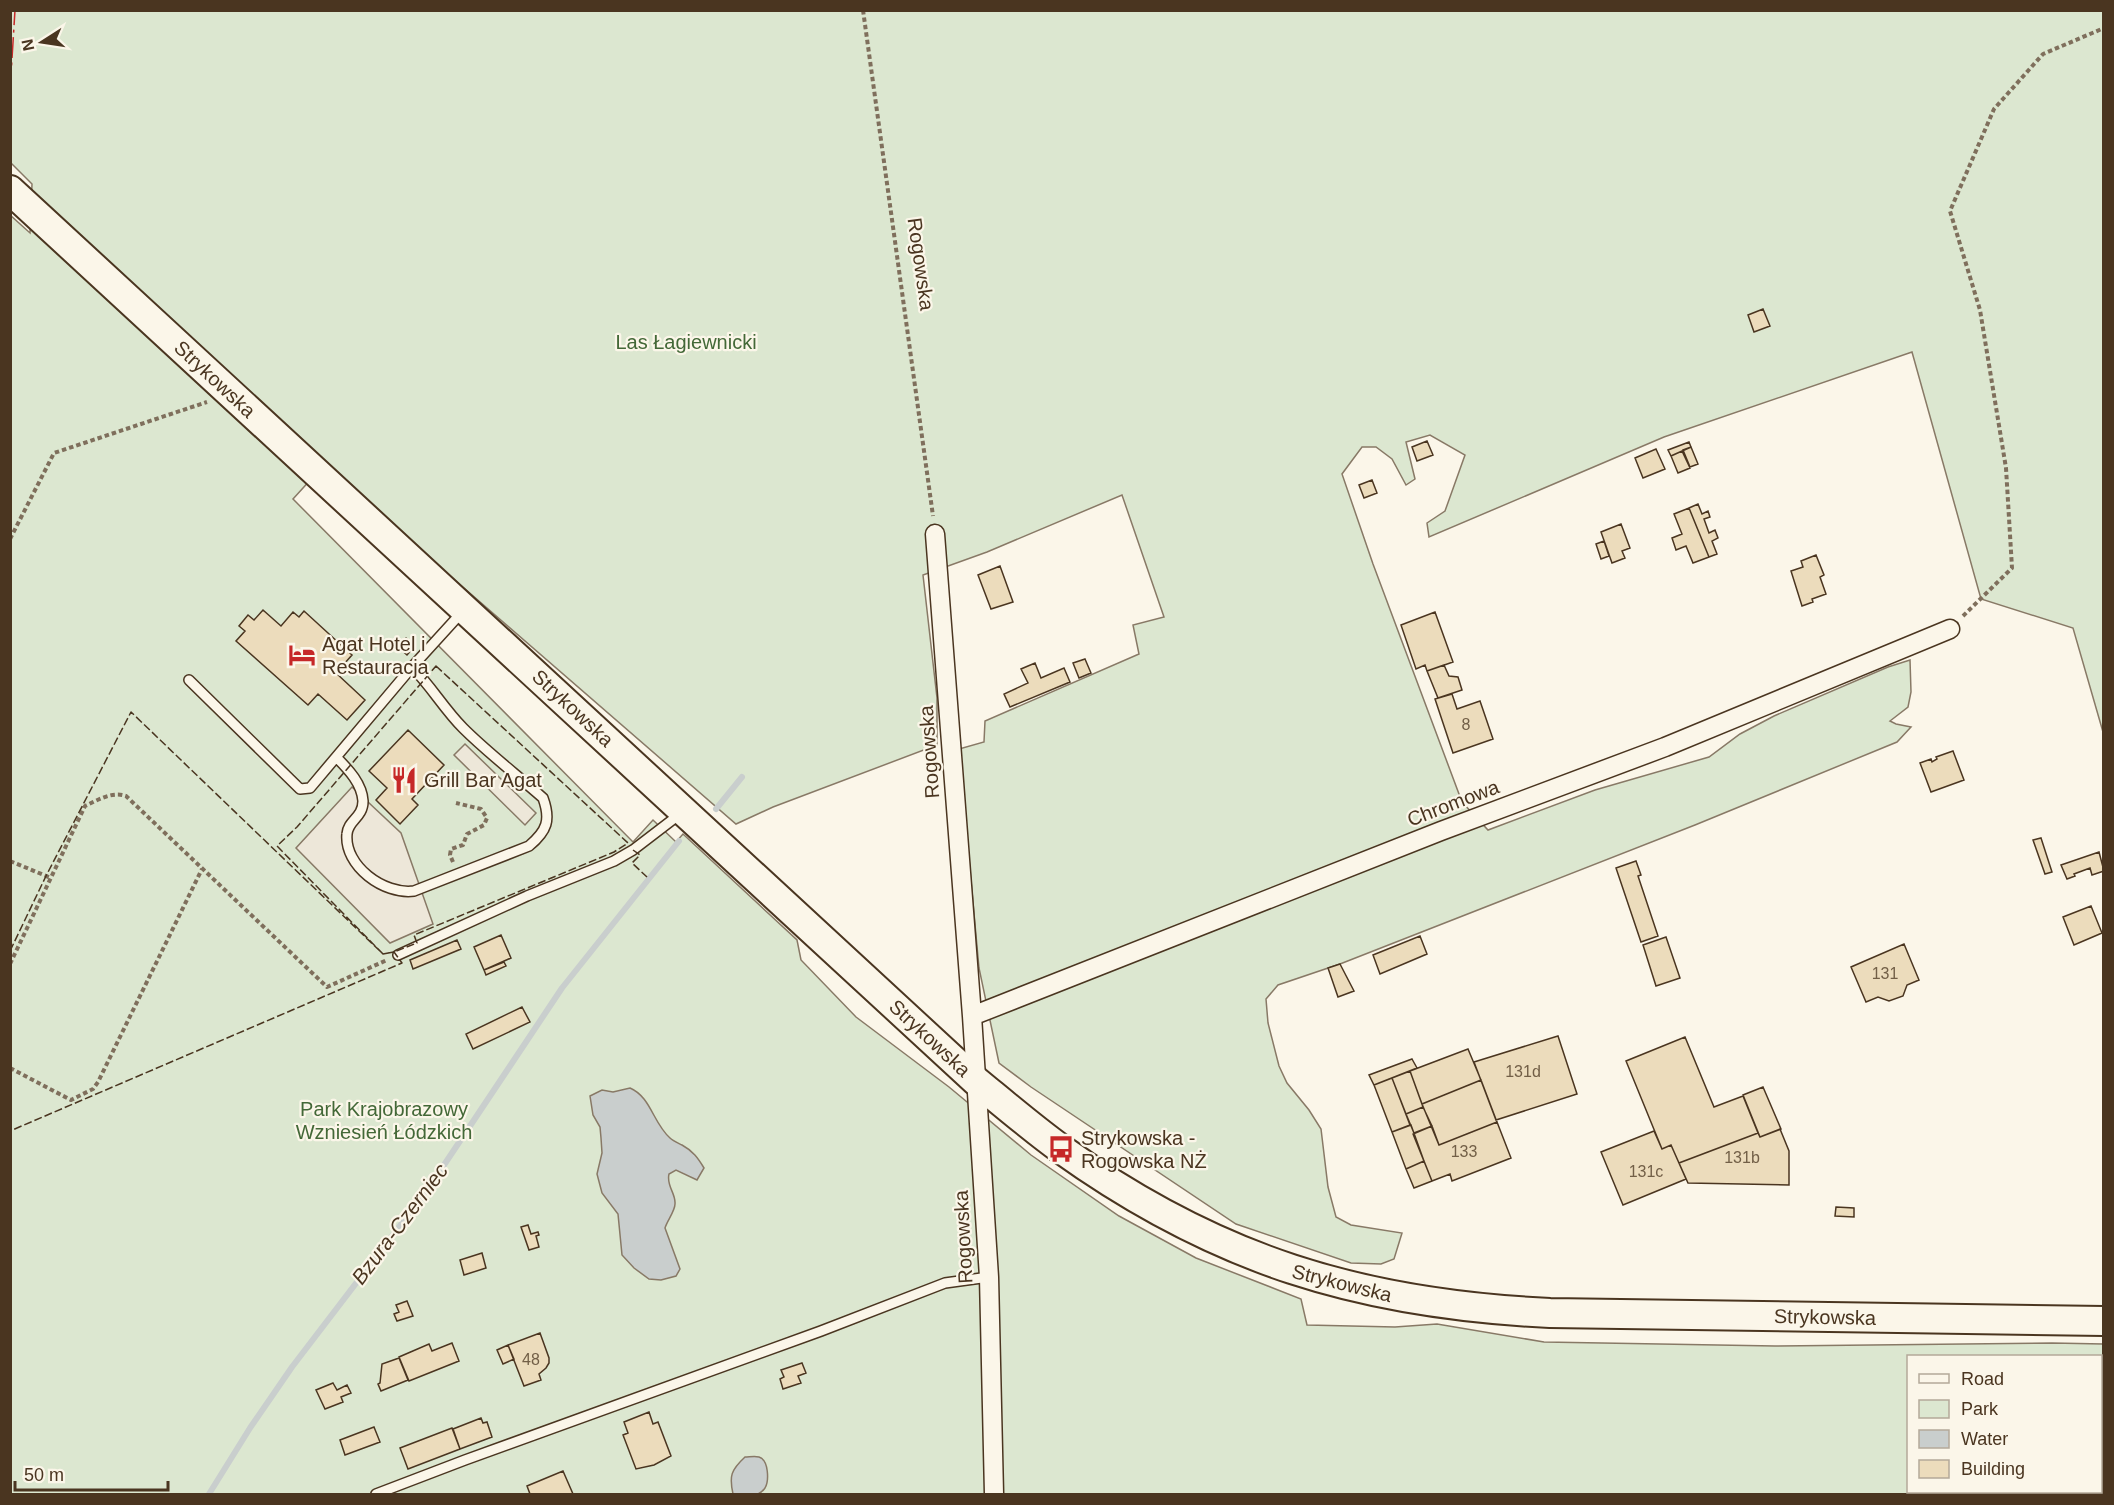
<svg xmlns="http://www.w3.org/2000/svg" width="2114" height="1505" viewBox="0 0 2114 1505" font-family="Arial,sans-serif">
<rect width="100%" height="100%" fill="#fbf6e9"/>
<!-- green -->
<path fill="#dce7d0" stroke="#887966" stroke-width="1.5" d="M11,11h2092v721l-30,-104 -92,-29 -69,-247 -248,85 -235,100 -2,-14 18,-12 20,-56 -35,-20 -24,7 9,37 -9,6 -14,-26 -16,-12h-14l-20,27 31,90 89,238 26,28 107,-40 114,-33 31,-23 34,-18 114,-49 22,-7 1,32 -3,15 -18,14 6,3 15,3 -14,15 -202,83 -355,139 -62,21 -12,14 2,24 11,43 8,17 22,27 12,19 7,58 8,30 15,8 51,8 -8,26 -13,5 -30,-1 -115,-39 -205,-137 -32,-24 -20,-95 -20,-219 25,-7 1,-21 154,-67 -6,-29 31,-8 -42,-122 -135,57 -64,23 14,123v47l-164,62 -37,17 -413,-358 -30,33 340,343 20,-22 23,22 7,-8 114,106 4,20 55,57 93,70 82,68 88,61 77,42 105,41 6,26 88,2 42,-3 107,18 231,4 277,-3 51,1v122h-2l-1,-110h-192v136h36l2,2h-1935l-1,-1279 20,18 2,-49 -21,-21z"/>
<!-- parking -->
<path fill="#ede7d9" stroke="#887966" stroke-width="1.5" d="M465,744l71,69 -11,12 -71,-70z
M352,787l49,46 32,91 -43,19 -94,-95z"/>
<!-- water -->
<path fill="#c9cecd" stroke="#887966" stroke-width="1.5" d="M630,1088c21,9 23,35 40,50 3,3 8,5 12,7 11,6 16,13 22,23l-7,12 -21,-10 -7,4c-3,12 7,19 6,30 0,7 -8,17 -10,24l15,41 -4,7 -15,4 -12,-1 -15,-11 -12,-13 -4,-41 -16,-21 -5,-19 5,-21 -1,-15 -1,-11 -7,-12 -3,-19 12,-6 11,2z
M745,1457c4,0 10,-1 14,0 10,3 10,24 6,31 -2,3 -5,5 -7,6h-25c-4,-18 -2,-24 12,-37z"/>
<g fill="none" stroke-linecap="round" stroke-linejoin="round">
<!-- stream -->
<path stroke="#c9cecd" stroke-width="6" d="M716,809l26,-32
M209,1494l41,-66 42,-61 136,-178 134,-201 117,-147"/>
</g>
<!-- building -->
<path fill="#ecdcbc" stroke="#4a3520" stroke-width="1.5" d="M1763,309l7,17 -16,6 -6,-17z
M1427,441l6,14 -16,6 -5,-14z
M1689,442l2,5 -20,9 -3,-6z
M1691,447l7,17 -8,3 -7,-17z
M1656,449l9,20 -22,9 -8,-20z
M1682,451l8,17 -12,5 -7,-17z
M1372,480l5,13 -13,5 -5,-13z
M1698,504l4,10 6,-3 2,6 -6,2 5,14 6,-3 3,8 -6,3 5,13 -8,3 -20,-49z
M1689,508l20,49 -16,6 -7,-17 -10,4 -4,-12 10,-4 -8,-20z
M1621,524l9,24 -8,3 3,7 -13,5 -11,-31z
M1604,541l5,15 -8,3 -5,-15z
M1816,555l8,20 -4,2 6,17 -14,5 1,3 -11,4 -11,-35 12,-4 -2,-6z
M1000,566l13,36 -22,7 -13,-34z
M263,610l18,16 12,-14 6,5 5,-6 48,44 -16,18 29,27 -18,20 -29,-26 -10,11 -72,-64 9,-10 -6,-5 9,-11 6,5z
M1435,612l18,50 -26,9 -2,-6 -9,4 -15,-44z
M406,638l9,8 -8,9 -9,-8z
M1085,659l6,14 -12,5 -6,-15z
M1035,663l6,15 23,-10 6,14 -60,25 -6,-13 24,-11 -7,-14z
M1444,665l5,11 9,1 4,13 -24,8 -11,-27z
M1452,694l5,15 23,-8 13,38 -40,14 -18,-54z
M408,730l36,35 -32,34 6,6 -18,19 -24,-24 11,-12 -18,-17z
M1953,751l11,29 -33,12 -11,-29 11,-4 1,3 5,-3 -1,-2z
M2041,838l11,34 -7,2 -12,-34z
M2099,852l5,19 -12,4 -2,-7 -16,6 1,2 -8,3 -6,-14z
M1636,861l5,14 -3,1 20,60 -17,6 -25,-74z
M2091,906l11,27 -28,12 -11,-28z
M501,935l10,23 -27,12 -10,-23z
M1420,936l7,18 -47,20 -7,-19z
M1666,937l14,41 -24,8 -13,-41z
M457,940l4,9 -48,20 -3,-9z
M1904,944l15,36 -12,5 -4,11 -14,5 -11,-4 -12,5 -15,-35z
M504,962l2,4 -20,9 -2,-5z
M1340,964l14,27 -16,6 -10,-29z
M522,1007l8,15 -57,27 -7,-15z
M1558,1036l19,58 -81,26 -22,-58z
M1685,1037l29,70 29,-11 15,37 -79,30 -8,-18 -9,4 -36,-88z
M1468,1049l13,31 -59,24 -12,-33z
M1412,1059l5,9 -43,17 -5,-10z
M1410,1071l13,36 -17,7 -14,-36z
M1392,1078l18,47 -18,7 -18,-47z
M1481,1080l16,42 -58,23 -17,-41z
M1763,1087l18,42 -21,8 -17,-42z
M1423,1107l9,19 -18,7 -8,-19z
M1497,1122l14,36 -59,23 -2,-7 -18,7 -19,-47 19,-8 7,19z
M1411,1125l13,36 -18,8 -14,-37z
M1780,1129l9,22v34l-101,-2 -9,-20 79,-30 2,4z
M1654,1131l8,18 9,-4 15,34 -63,26 -22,-53z
M1424,1161l8,20 -18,7 -8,-19z
M1836,1207l18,1v9l-19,-1z
M528,1225l3,9 7,-2 1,3 -3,1 3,11 -10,3 -8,-23z
M482,1253l4,15 -22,7 -4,-15z
M407,1301l6,15 -16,5 -3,-7 5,-2 -3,-7z
M540,1333l9,25v5l-3,5 -7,6 2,6 -17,6 -16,-41z
M452,1343l7,18 -50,20 -10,-24 30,-13 3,7z
M508,1345l6,14 -11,5 -6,-14z
M399,1358l9,22 -27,11 -3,-7 2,-1 2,-19z
M802,1363l4,10 -8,3 3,7 -18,6 -3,-10 4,-2 -3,-7z
M333,1383l4,7 10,-5 4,8 -10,4 2,5 -18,7 -9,-19z
M649,1412l4,12 5,-2 13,34 -17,9 -18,4 -13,-34 5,-2 -4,-11z
M481,1418l2,5 4,-1 5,15 -32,12 -7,-20z
M374,1427l6,15 -35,13 -5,-15z
M452,1428l8,21 -52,20 -8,-21z
M563,1471l10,23h-43l-3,-8z
M2026,1492h24l1,2h-35z"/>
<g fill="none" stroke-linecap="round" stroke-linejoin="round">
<defs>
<path id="lane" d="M189,680l111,109 10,-1 102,-121 51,-56
M337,758c12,12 25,26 26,43 0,17 -15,19 -16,33 -3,32 37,61 67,57l115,-45c18,-15 22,-26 14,-48 -26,-23 -55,-45 -80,-70 -19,-19 -32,-42 -51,-61
M398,955l129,-59 87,-35 19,-11 47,-36
M376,1494l89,-34 356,-129 124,-48 44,-6"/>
<path id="street" d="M935,534l37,482 17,261 5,217
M972,1016l469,-185 224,-84 285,-118"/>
<path id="primary" d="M10,190l966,891c28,23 56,47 85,68 155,111 299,155 489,164l554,8"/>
</defs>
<!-- lane casing -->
<use href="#lane" stroke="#4a3520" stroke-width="12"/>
<!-- street casing -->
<use href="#street" stroke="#4a3520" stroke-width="21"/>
<!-- primary casing -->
<use href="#primary" stroke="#4a3520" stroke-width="32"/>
<!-- path -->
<path stroke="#7f6f5c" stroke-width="4" stroke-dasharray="4.5 3" stroke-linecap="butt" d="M863,10l70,506
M10,539l44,-86 153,-51
M1963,616l49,-48 -6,-100 -26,-158 -30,-99 44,-102 49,-55 61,-26
M10,861l41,17
M453,862l-3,-7 1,-6 12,-4 4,-11 17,-9 3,-7 -6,-9 -25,-6
M10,964l75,-158c13,-6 27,-15 41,-10l201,191 60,-27
M10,1068l61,32 22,-11 5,-7 104,-213"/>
<!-- lane -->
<use href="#lane" stroke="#fbf6e9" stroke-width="9"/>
<!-- street -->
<use href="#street" stroke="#fbf6e9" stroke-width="18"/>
<!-- primary -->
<use href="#primary" stroke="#fbf6e9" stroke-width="28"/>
<!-- fence -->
<path stroke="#4a3520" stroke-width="1.5" stroke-dasharray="8 3" stroke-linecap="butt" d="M436,666l192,177 -14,9 -200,83 3,8 -23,9 -11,2 -106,-108 20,-19z
M633,850l7,5 -8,8 15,14
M10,951l36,-75 85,-164 252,242 11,-2 8,11 -392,168
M2100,1466h4
M1944,1492l2,2"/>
<!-- power -->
<path stroke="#c62828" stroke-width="1.5" stroke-dasharray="21 4.5 3 4.5" stroke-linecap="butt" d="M10,91l5,-81"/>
</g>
<!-- icons -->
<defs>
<symbol id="hotel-bare" viewBox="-9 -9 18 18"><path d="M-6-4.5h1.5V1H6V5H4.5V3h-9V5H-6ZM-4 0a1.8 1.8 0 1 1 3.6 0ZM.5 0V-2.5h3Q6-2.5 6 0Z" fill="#c62828" stroke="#fbf6e9" stroke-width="2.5" paint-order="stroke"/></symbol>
<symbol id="restaurant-bare" viewBox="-9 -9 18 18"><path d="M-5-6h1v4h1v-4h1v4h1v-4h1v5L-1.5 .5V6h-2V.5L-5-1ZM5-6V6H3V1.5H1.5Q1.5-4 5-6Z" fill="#c62828" stroke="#fbf6e9" stroke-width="2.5" paint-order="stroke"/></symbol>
<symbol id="bus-bare" viewBox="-9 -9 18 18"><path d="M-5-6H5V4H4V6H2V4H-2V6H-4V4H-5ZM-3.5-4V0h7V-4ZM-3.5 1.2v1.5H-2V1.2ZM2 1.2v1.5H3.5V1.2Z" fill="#c62828" stroke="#fbf6e9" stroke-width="2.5" paint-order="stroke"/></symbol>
</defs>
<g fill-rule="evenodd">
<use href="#hotel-bare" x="283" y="636" width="38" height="38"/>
<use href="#restaurant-bare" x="385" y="761" width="38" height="38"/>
<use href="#bus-bare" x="1042" y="1130" width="38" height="38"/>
</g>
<g text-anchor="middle" stroke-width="4.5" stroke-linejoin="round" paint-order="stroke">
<!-- number labels -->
<g font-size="16" fill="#725f47">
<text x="1466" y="730">8</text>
<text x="1885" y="979">131</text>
<text x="1523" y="1077">131d</text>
<text x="1464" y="1157">133</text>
<text x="1742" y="1163">131b</text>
<text x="1646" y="1177">131c</text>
<text x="531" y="1365">48</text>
</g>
<!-- street labels -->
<g font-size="20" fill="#4a3520" stroke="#fbf6e9">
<text transform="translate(921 264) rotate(82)" y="7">Rogowska</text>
<text transform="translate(215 379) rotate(43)" y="7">Strykowska</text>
<text transform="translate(573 708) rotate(43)" y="7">Strykowska</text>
<text transform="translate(929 752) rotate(-94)" y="7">Rogowska</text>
<text transform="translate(1453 803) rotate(-21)" y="7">Chromowa</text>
<text transform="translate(930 1038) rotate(43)" y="7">Strykowska</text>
<text transform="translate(963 1237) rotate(-93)" y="7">Rogowska</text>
<text transform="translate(1342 1283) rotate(14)" y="7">Strykowska</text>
<text transform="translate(1825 1317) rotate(1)" y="7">Strykowska</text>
</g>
<!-- park labels -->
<g font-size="20" fill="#436837" stroke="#fbf6e9">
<text x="686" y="349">Las Łagiewnicki</text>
<text x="384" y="1116">Park Krajobrazowy<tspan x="384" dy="23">Wzniesień Łódzkich</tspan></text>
</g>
<!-- poi labels -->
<g font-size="20" fill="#4a3520" stroke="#fbf6e9" text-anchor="start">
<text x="322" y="651">Agat Hotel i<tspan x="322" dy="23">Restauracja</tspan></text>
<text x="424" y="787">Grill Bar Agat</text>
<text x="1081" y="1145">Strykowska -<tspan x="1081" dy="23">Rogowska NŻ</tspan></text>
</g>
<!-- water labels -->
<g font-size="21" font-style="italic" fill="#4a3520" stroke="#fbf6e9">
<text transform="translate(400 1224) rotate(-53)" y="7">Bzura-Czerniec</text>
</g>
</g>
<!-- border -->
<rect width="2114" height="1505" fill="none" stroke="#4a3520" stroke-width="24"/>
<!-- legend -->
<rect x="1907" y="1355" width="195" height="138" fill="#fbf6e9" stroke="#b4a999" stroke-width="1.5"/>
<rect x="1919" y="1374" width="30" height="9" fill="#fbf6e9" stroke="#b4a999" stroke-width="1.5"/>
<text x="1961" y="1385" font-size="18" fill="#4a3520">Road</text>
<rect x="1919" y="1400" width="30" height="18" fill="#dce7d0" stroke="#b4a999" stroke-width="1.5"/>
<text x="1961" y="1415" font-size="18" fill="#4a3520">Park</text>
<rect x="1919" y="1430" width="30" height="18" fill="#c9cecd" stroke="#b4a999" stroke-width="1.5"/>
<text x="1961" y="1445" font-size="18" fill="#4a3520">Water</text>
<rect x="1919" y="1460" width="30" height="18" fill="#ecdcbc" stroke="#b4a999" stroke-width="1.5"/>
<text x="1961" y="1475" font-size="18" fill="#4a3520">Building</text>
<!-- north arrow -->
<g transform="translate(42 42) rotate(258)" stroke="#fbf6e9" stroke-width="4.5" paint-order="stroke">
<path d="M0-4.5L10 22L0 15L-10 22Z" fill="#4a3520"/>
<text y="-9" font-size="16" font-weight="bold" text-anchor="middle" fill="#4a3520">N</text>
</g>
<!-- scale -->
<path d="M15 1481v9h153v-9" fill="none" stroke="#4a3520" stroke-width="3"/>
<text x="24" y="1481" font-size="18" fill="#4a3520" stroke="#fbf6e9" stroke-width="4.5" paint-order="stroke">50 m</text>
</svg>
